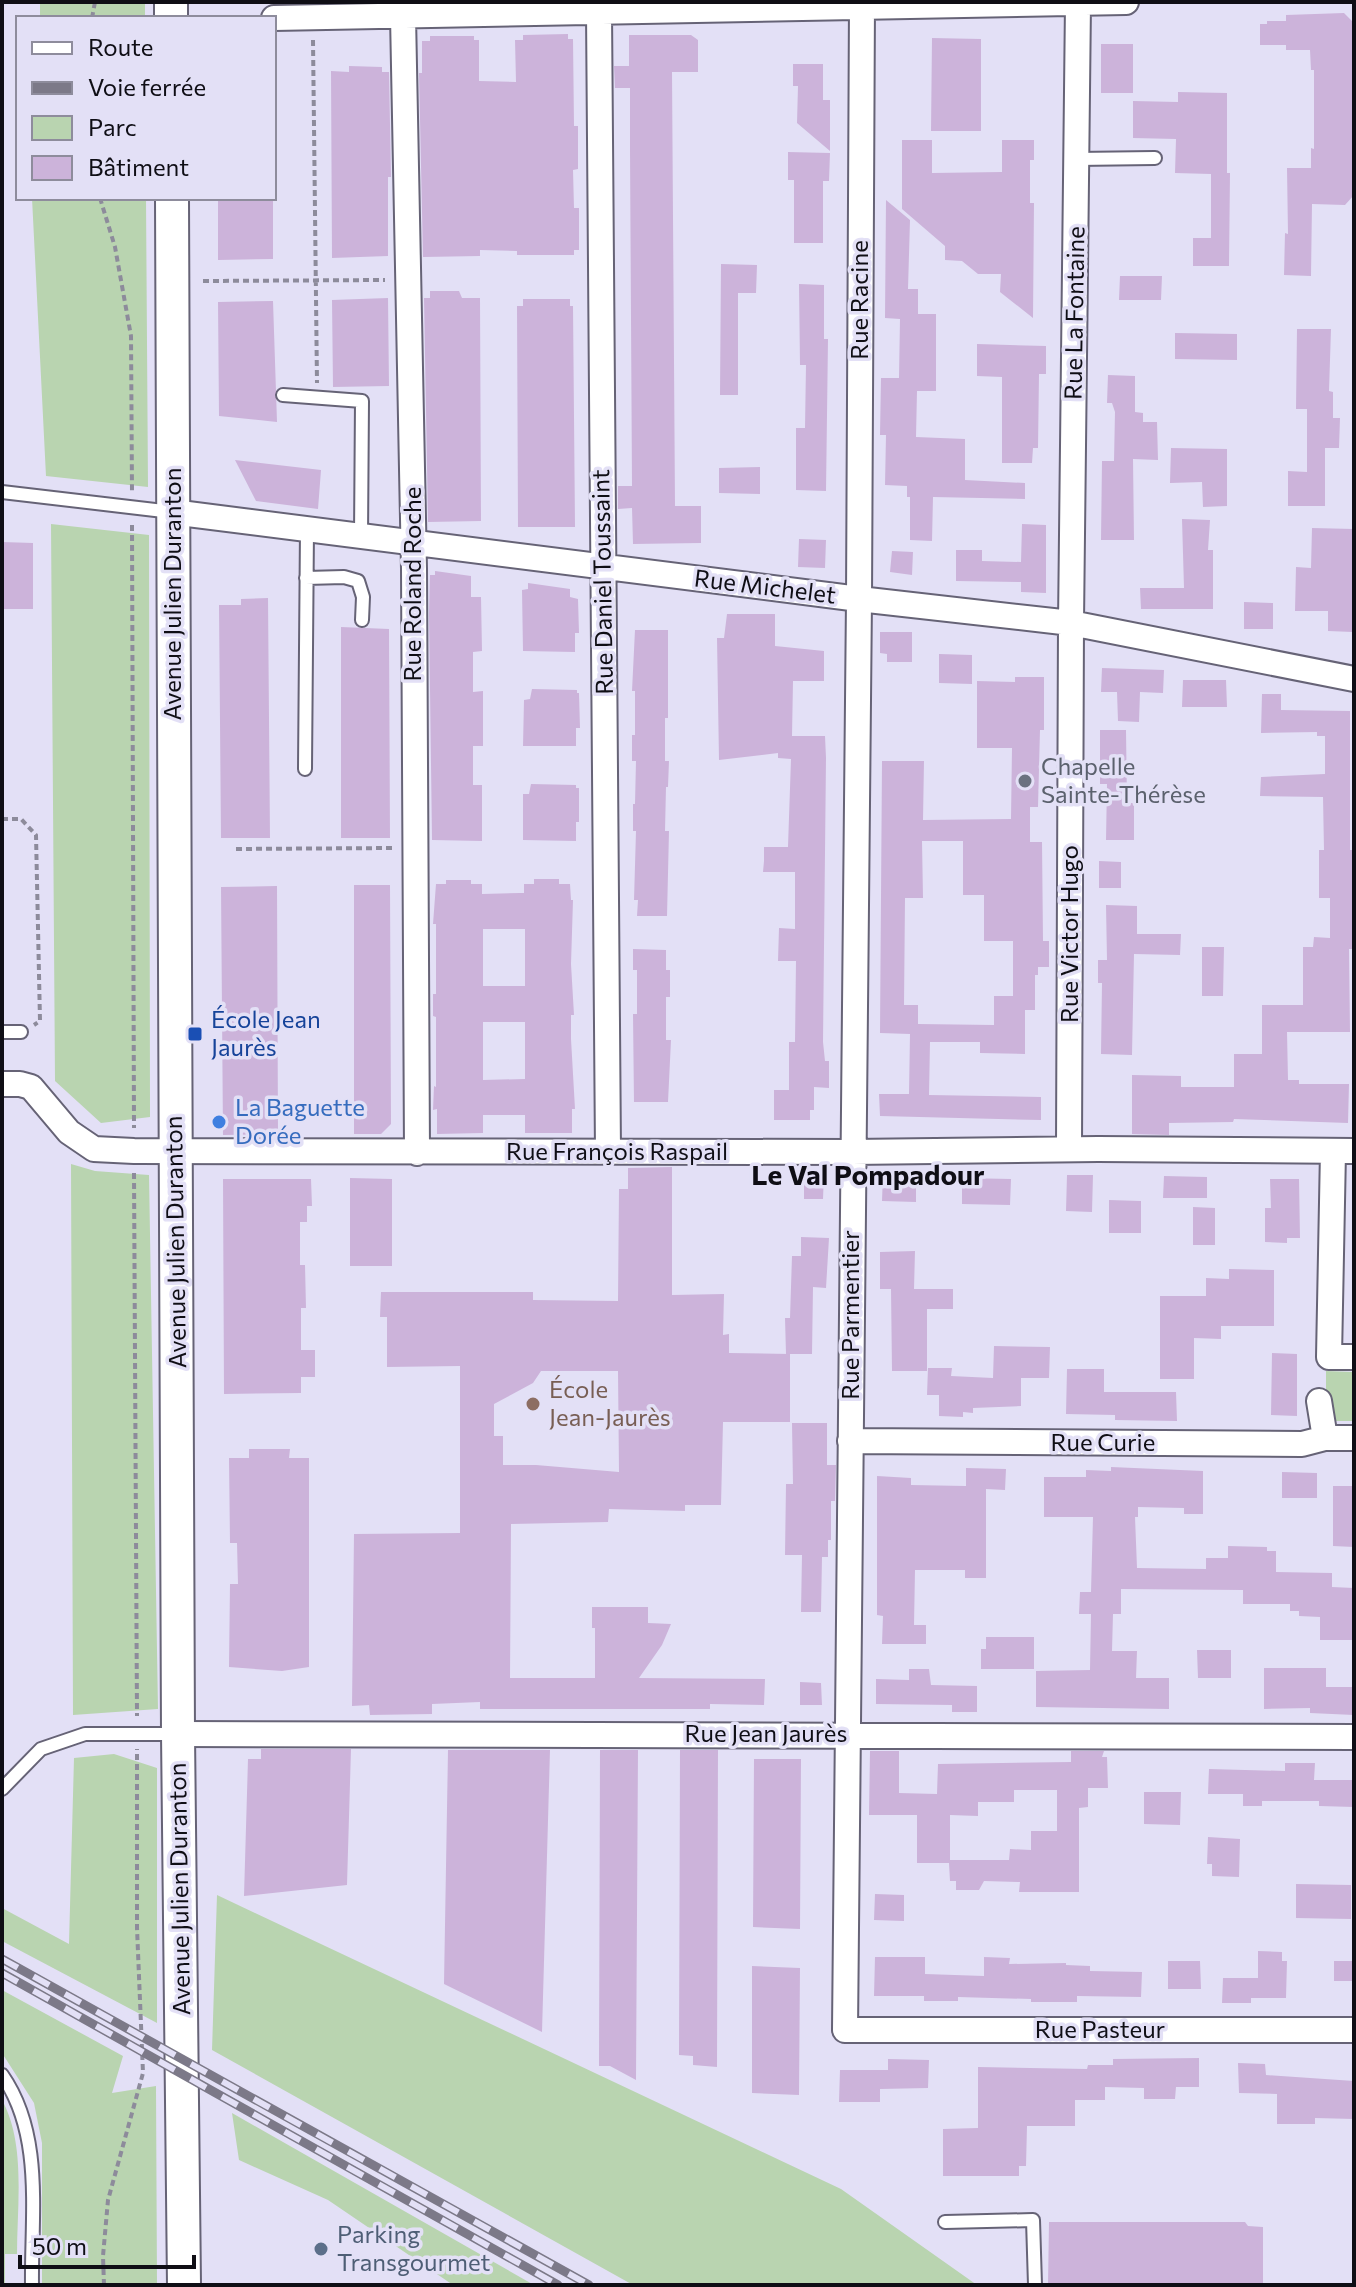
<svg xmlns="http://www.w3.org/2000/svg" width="1356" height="2287" viewBox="0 0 1356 2287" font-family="Commissioner,sans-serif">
<rect width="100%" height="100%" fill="#e3e0f6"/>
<!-- green -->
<path fill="#b9d4b0" d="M40,2h105v16h-105z
M32,198h114l2,289 -102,-11z
M51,524l98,11 1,582 -49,6 -46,-42z
M71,1164l24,7 54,4 9,534 -85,6z
M1326,1371l28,1v49h-25l-3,-6z
M114,1754l43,14v255l-155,-82v-33l67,36 5,-186z
M217,1895l624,294 136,96h-344l-421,-235z
M2,1990l121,66 -11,37 44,-7 1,199h-115v-142l-8,-40 -32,-50z
M2,2100c24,44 15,105 15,154h-12v31h-3z
M232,2113l302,172h-81l-125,-85 -89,-40z"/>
<!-- building -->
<path fill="#ccb3da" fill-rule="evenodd" d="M1344,13l10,10v172l-9,10 -33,-1 -1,72 -27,-1 1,-42 3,1 -1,-66h24v-20l3,1v-79h-3l-1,-20h-24v-5h-26v-21h7v-3h19v-6z
M568,34v5h5l1,87h4v43l-5,1 1,38h5v42h-5v5h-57v-4l-37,-1v6l-57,1 -4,-184h3v-32h8v-5h44v4h5v41l37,1 -1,-42h8v-5z
M629,35h62l7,5v32h-26l3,434h26v37l-68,1 -1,-36 -14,1v-23h14l-2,-337v-61h-15l-1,-22h15z
M932,38l49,1v92h-50z
M1101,44h32v49h-32z
M793,64h30v36h7v51l-33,-28 1,-37h-5z
M349,66l33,1v5h7l2,105h-3v79l-56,2 -1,-187 18,1z
M1178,92l49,1v80h3l-1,93h-36v-28h18v-64l-36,-1 1,-34 -43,-1v-37l45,1z
M902,140h30v33l70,-1v-32h32v20h-4v43h4l-1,115 -33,-26 1,-18h-23l-16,-13 -17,-1v-14l-43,-37z
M788,152l42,1 -1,28h-6v62h-29v-63h-6z
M218,198h55v61l-55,1z
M886,200l24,20 -2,69h10v25h18v77h-19l-1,46 49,2v41l60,3v16l-92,-2 -1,44 -22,-1v-43h-3v-11l-22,-1 1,-50h-6l1,-57h18l1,-59 -15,-1z
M721,264l36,1 -1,28h-18v102h-18z
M1120,276h42l-1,24h-42z
M799,284l25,1v54h4l-2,152 -30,-1v-62h9l1,-63h-6z
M430,291h29l3,7h18l1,223 -53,1 -4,-224h6z
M388,298l1,88 -56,1 -1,-87z
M523,299h47v7h3l2,221h-57l-1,-221h6z
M273,301l4,121 -58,-6 -1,-114z
M1297,329h34l-2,62 4,1v26h7l-1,30h-14v58h-37v-35l19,1v-63h-11z
M1175,333l62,1v26l-62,-1z
M977,344l69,2v28h-7l-1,74h-5l-1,15h-30v-86l-25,-1z
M1108,375l27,1v36l8,1v9h14l1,38 -25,-1 1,81h-33l1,-79h12l1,-49 -3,-9h-5z
M1171,448l56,1v57l-24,1 -1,-25 -32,1z
M235,460l86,10 -3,39 -62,-8z
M760,467v27l-41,-1v-25z
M1182,519l28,1 -2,30h5v59h-72l-1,-21h44z
M1022,524l24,1v68l-25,-1v-10l-65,-1v-31h26v11l39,1z
M1312,528l42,1 -1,103 -25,-1v-20h-33l1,-44 15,1z
M799,539l27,1 -1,28 -27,-1z
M2,542l31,1v66h-31z
M892,551l21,1 -1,23 -22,-3z
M435,571l36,5v21h10l1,54 -9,1v40l10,-1v55h-10v39h9v56l-50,-1 -3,-227 1,-38h5z
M528,583l42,6v8l8,2 1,34h-4v19l-52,-1 -1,-61 6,-1z
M268,598l2,240h-49l-2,-233h22v-6z
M1244,602l29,1v26h-29z
M727,614h48v32l49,5v30h-31l-1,55h33l1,22 -3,284 2,19h4v27l-15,-1v23h-4v10h-36v-30h15v-48h6l1,-81h-18l1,-33 16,1v-57h-32l1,-11v-14h24l3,-88 -13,-1v-5l-59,7 -2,-122h7z
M341,627l48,2 1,209h-49z
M635,630h33v88h-3v43h4l-1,26h-2l-1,44h4l-2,85h-30l1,-16h-4l2,-69h-3v-27h2l1,-43h-4v-26h3v-44h-3z
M880,632h32v30h-25v-8l-7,-1z
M939,654l33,1v29l-33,-1z
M1102,668l62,2 -1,23 -23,-1 -1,30 -21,-1 -1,-29h-16z
M1015,677h29v53h-4l-2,77h-8v35h12l1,99h6v26h-11v8h-3v35h-10v44l-45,-1v-11h-50l-1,53 112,2v23l-161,-4 -1,-22h30l1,-60 -30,-1 2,-272h42l-1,59 88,-1 1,-71h-35v-67l38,1zM922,841h41v54h21v46h29v55h-19v29l-76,-1v-19h-14l1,-107h18z
M1183,680h43l1,27h-45z
M532,689l45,1v3h2l1,35h-4v18h-53l1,-46 6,-1z
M1262,694h19v16l69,1v139h4v99h-5l1,83h-63l1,48h11v4h50l-1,39 -114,-4 -1,3 -64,1v12l-37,-1v-59l49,1v11h53v-33h28v-49h41v-58h10l1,-10 16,1v-40h-11v-48h5l-1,-53 -63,-1 1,-19 64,-3v-38h-8v-4l-56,1z
M1100,730h26l1,73h7v37h-28l1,-56h-7z
M531,784l45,1v3h3v34h-3v19l-53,-1v-46h6z
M1099,861l22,1v26h-22z
M534,879h25v5h11l1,16h2l-2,64 3,51h-3v24l4,70h-3v24h-47v-18h-42v18l-46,1v-25l-4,1 1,-24 2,1v-70l-3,-1v-22h3v-70h-3l3,-40h10v-4h25v4h11v10l38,-1h4v-9h10zM483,929h42v57h-42zM483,1022h42v57l-42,1z
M354,885h36l1,239 -10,10h-27z
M277,886l1,248 -55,1 -2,-248z
M1106,905l31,1v28h44l-1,21 -46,-1 -2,101 -31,-1 1,-71h-4v-23h9z
M1202,947h22l-1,49h-21z
M633,949l33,1v20h4v27h-4v43h5l-3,62h-34l-1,-88h4v-44h-4z
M672,1167v128l52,-1 -1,41 6,-1v19l61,1v68h-67l-2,83h-36v6l-76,-2 -1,13 -97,2 -1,154h85v-50h-3v-21h56v16l23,1 -9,21 -23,33 126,1 -1,26 -54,-1v5h-230v-7l-48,2v10l-62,1 -1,-10 -17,1 2,-172 106,-1v-167l-73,1v-50h-7l1,-25h152v8l85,1 1,-112h9v-21zM541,1371h77l1,101 -83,-7h-33v-29h-9v-32l39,-21z
M804,1173h20l-1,26h-19z
M883,1174l33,1v27l-34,-1z
M1067,1175h26l-1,37 -26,-1z
M1164,1176l43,1v21h-44z
M350,1178l42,1v87h-42z
M962,1178l49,1 -1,26 -48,-1z
M223,1179h88l1,27h-5v16h-7v43h5l1,43h-5v42h14v27h-14v16l-77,1z
M1270,1179h29l1,59h-13v5l-22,-1v-34h6z
M1109,1200l32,1v32h-32z
M1193,1207l22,1v37h-22z
M801,1237l28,1 -3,50 -13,-1 -1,67h-26l-1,-36h5l2,-62h9z
M915,1251l-1,38h39v20h-26v62h-35l-1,-82h-11v-37z
M1229,1269l45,1v56h-53v13l-27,-1v41h-34v-83h46v-18l23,1z
M994,1346l56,1 -1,31h-28v28l-48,2v5l-10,-1v5l-24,-1v-21h-12l1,-27h24l-1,8 42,2z
M1272,1353l25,1v62l-26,-1z
M1067,1369h37v23h72l1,29 -62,-1v-5l-49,-1z
M792,1423h35v42h9l-1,36h-4v39h-3v17h-6l-1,55h-20l1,-57h-17l1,-71h7z
M249,1449h41l-1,9h20v209l-27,4 -53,-4 1,-83h8l-1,-41h-7l-1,-85h20z
M1111,1467l92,4v43h-19v-6l-46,-1v10h-3l2,51 69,1v-11h22v-12l39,1v4h9v21l56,1v14l22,1v52h-34v-23l-21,-1v-5h-9v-7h-47v-14l-122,-1v25h-8l-1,37h25l-1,27h33v31l-133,-2v-36l54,-1 1,-56h-12l1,-22h11l2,-75h-49v-40h42v-7l25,1z
M966,1468l40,1 -1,21 -19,-1v89h-21v-8h-50l-1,55h12v19h-44l1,-28 -6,-1v-139l34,2v7l55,1z
M1282,1472l35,1v25h-35z
M1333,1486h21v61l-21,-1z
M986,1637h48v32h-53v-20h5z
M1197,1650h34v28h-33z
M1264,1668h62v19h28v28l-44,-2v-5l-46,1z
M909,1669h20l2,16 46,1v26h-25v-7l-76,-1v-25l33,1z
M800,1682l21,1 1,22h-22z
M261,1749h90l-4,136 -103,11 4,-137h13z
M448,1750h102l-8,282 -98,-48z
M600,1750h38l-2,330 -26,-14h-11z
M680,1750h38l-1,317 -24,-2v-9l-14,-1z
M870,1751h29v42l38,1 1,-30 133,-2v-11h33l-2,6h5l1,31h-20v19l-9,1v84h-60l1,-10 -36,-1 -5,9h-23v-9h-6l-1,-18h-32v-48h-48zM1014,1790h43v41h-26v19l-21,-1 -1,11h-59v-45l28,1v-14h36z
M754,1759h47l-1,170 -47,-2z
M1285,1763h30l-1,17h40v27l-35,-1v-5h-57v5h-19v-12h-35l1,-25 76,2z
M1144,1792h37l-1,33 -36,-1z
M1208,1837l32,2 -1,38 -27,-1v-12h-5z
M1296,1884l55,1v34l-55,-1z
M875,1894l29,1v26l-30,-1z
M1258,1951l24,1v9h5l-1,37h-35v5h-29l1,-25h35z
M875,1957h50v17l59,2v-19l26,1 -1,6 57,-1v2l24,1v5l52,1 -1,25 -64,-1v6h-46v-3l-73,-2v4h-34v-5h-50z
M1168,1961h32l1,28h-33z
M1334,1961h20v20h-20z
M752,1966l48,2 -1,127 -47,-2z
M1199,2058v29h-23l-1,12h-31v-11l-39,-1v13h-30v26h-48l-1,40h-7v10h-76v-47l35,-1v-61l109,2 1,-4h25v-6z
M888,2059l41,1 -1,28 -48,1v13h-41l1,-32h48z
M1238,2063l27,1 1,11 88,6v38l-39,-1v6h-38v-30l-38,-1z
M1049,2222h196l3,4 15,1v58h-215z"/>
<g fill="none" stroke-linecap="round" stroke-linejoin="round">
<defs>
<path id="lane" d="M1076,159l79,-1
M283,395l79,6 -1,135
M2,492l170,20
M306,578l38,-1 14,4 5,16 -1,23
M305,769l2,-240
M2,1032h19
M2,1789l39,-40 44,-15h90
M2,2075c42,60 29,140 30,210
M945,2222l88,-2 2,65"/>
<path id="street" d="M862,2l-3,597 -14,1431h509
M599,12l9,1140
M403,16l11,553 3,584
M274,18l852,-16
M172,512l687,87 212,24 283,56
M2,1084h18l11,3 38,45 25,17 40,2 718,1 246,-3 256,2
M1069,1149l2,-526 7,-620
M1333,1151l-4,206h25
M1319,1401l6,37
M850,1441l452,3 23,-6h29
M178,1734l1176,3"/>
<path id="secondary" d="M171,18v-16
M172,198l6,1536 6,551"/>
</defs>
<!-- lane casing -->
<use href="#lane" stroke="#666376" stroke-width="16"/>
<!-- street casing -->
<use href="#street" stroke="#666376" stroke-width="28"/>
<!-- secondary casing -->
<use href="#secondary" stroke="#666376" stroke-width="36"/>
<!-- path -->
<path stroke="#8d8b9b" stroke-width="4" stroke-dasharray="6 4" stroke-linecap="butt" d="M92,18l3,-16
M313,40l4,343
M100,198l15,49 16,89 1,156
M203,281l182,-1
M132,525l2,603
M2,819h19l15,16 4,186 -6,4
M236,849l158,-1
M134,1173l3,543
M104,2285l-1,-29 5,-56 35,-127 -6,-145v-179"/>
<!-- lane -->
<use href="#lane" stroke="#fff" stroke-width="12"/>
<!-- street -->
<use href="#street" stroke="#fff" stroke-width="24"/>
<!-- secondary -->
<use href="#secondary" stroke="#fff" stroke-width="32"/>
<defs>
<path id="rail" d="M2,1959l587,326
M2,1973l556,312"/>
</defs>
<!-- rail casing -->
<use href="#rail" stroke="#7c7988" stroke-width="9"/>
<!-- rail -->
<use href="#rail" stroke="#e3e0f6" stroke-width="6" stroke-dasharray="18" stroke-linecap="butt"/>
</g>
<!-- markers -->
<circle fill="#6b7280" stroke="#e3e0f6" stroke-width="3" cx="1025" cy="781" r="8"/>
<rect fill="#1a4fb4" stroke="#e3e0f6" stroke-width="3" x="187" y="1026" width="16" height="16" rx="4"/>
<circle fill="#3f7fe0" stroke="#e3e0f6" stroke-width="3" cx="219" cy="1122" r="8"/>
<circle fill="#8d6e63" stroke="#e3e0f6" stroke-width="3" cx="533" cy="1404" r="8"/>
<circle fill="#5c6f8a" stroke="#e3e0f6" stroke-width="3" cx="321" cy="2249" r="8"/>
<g text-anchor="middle" stroke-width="7" stroke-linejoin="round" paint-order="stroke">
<!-- street labels -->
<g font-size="24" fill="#0f0e15" stroke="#e3e0f6">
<text transform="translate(860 300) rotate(-90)" y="8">Rue Racine</text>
<text transform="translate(1075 313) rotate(-89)" y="8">Rue La Fontaine</text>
<text transform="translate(603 582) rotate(-91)" y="8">Rue Daniel Toussaint</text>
<text transform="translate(413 584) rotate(-90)" y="8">Rue Roland Roche</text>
<text transform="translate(765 587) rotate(7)" y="8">Rue Michelet</text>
<text transform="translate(173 594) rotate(-90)" y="8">Avenue Julien Duranton</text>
<text transform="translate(1070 934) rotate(-90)" y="8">Rue Victor Hugo</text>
<text x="617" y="1160">Rue François Raspail</text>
<text transform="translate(176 1242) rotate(-91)" y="8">Avenue Julien Duranton</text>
<text transform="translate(851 1315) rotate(-90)" y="8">Rue Parmentier</text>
<text x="1103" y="1451">Rue Curie</text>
<text x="766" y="1742">Rue Jean Jaurès</text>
<text transform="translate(180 1889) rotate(-91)" y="8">Avenue Julien Duranton</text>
<text x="1100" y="2038">Rue Pasteur</text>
</g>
<!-- worship labels -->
<g font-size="24" fill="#5b616d" stroke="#e3e0f6" text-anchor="start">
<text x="1041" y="775">Chapelle<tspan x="1041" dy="28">Sainte-Thérèse</tspan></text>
</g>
<!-- transit labels -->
<g font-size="24" fill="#164399" stroke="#e3e0f6" text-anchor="start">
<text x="211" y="1028">École Jean<tspan x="211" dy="28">Jaurès</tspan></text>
</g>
<!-- shop labels -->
<g font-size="24" fill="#366cbe" stroke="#e3e0f6" text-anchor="start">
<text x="235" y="1116">La Baguette<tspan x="235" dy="28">Dorée</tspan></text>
</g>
<!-- education labels -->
<g font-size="24" fill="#785e54" stroke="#e3e0f6" text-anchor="start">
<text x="549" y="1398">École<tspan x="549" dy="28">Jean-Jaurès</tspan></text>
</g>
<!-- service labels -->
<g font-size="24" fill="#4e5e75" stroke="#e3e0f6" text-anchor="start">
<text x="337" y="2243">Parking<tspan x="337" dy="28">Transgourmet</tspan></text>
</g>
<!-- quarter labels -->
<g font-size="28" font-weight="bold" fill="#0f0e15" stroke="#e3e0f6">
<text x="868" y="1185">Le Val Pompadour</text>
</g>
</g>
<!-- border -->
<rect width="1356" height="2287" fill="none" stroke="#0f0e15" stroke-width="8"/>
<!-- legend -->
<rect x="16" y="16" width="260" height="184" fill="#e3e0f6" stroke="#8e8c9c" stroke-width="2"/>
<rect x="32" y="42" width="40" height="12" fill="#ffffff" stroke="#8e8c9c" stroke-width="2"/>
<text x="88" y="56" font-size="24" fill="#0f0e15">Route</text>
<rect x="32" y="82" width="40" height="12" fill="#7c7988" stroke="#8e8c9c" stroke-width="2"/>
<text x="88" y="96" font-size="24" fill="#0f0e15">Voie ferrée</text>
<rect x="32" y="116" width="40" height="24" fill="#b9d4b0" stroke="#8e8c9c" stroke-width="2"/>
<text x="88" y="136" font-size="24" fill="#0f0e15">Parc</text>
<rect x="32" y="156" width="40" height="24" fill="#ccb3da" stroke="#8e8c9c" stroke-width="2"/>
<text x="88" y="176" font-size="24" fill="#0f0e15">Bâtiment</text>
<!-- scale -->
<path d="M20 2255v12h174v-12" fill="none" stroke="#0f0e15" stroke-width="4"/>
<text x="32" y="2255" font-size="24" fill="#0f0e15" stroke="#e3e0f6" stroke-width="6" paint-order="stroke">50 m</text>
</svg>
